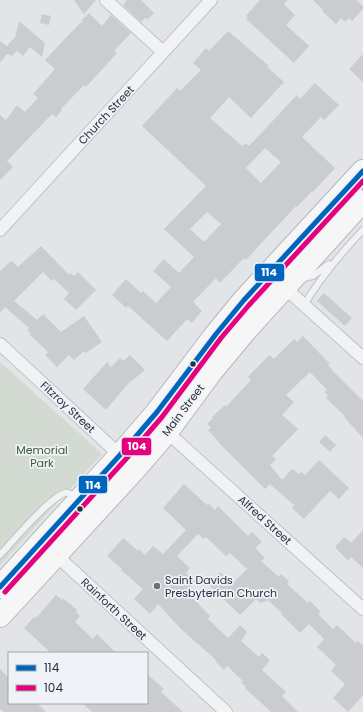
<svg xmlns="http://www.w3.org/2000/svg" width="363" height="712" viewBox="0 0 363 712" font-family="Poppins,sans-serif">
<rect width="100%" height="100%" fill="#e2e4e7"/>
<!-- green -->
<path fill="#d2dad2" d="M0,362l102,92 -102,111z"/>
<!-- building -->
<path fill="#cacccf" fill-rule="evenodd" d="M74,0h22l-12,14z
M127,0h14l13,13 -6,6 -3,-1 -4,4 -18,-17z
M260,0h28l-4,4 11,11 -9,10 23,21 -15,17 -48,-44 2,-2 -2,-1z
M313,0h43l7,6v3l-11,12 -3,-3 -4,4 -4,-4 -5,6 -14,-13 1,-1z
M89,13l13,13 9,-11 20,18 -17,18 3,2 -31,34 -2,-2 -23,24 1,1 -6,7 -4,-3 -45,47 6,6 -13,13v-65l6,5 11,-15 8,7 13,-14 -5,-4 22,-25 -10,-9 35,-37h3l-2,-2z
M42,14l9,2 -2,9 -9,-2z
M19,21l26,22 -3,14 -12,-10 -7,9 -6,-5 -5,5 -5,-2 -7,9v-22l7,5 8,-9z
M228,31l41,35 -2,1 17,15 -33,36 -22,-21 -19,21 32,28 4,-3 3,3 48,-51 3,4 15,-16 24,22 -15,15 -3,-3 -19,20 33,31 -22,24 -1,-1 -15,16 -1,-1 -50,54 -2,-2 -24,25 -4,-5 -23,24 9,9 -10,12 -5,-4 -20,22 -39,-35 -2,2 -14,-13 14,-16 15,14 2,-2 13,12 15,-16 -18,-16 11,-12 15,14 15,-16 -30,-28 42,-43 -64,-60 35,-38 3,3 21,-21 -8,-7 13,-15 3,3zM265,148l16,14 -20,21 -15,-15zM207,212l14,12 -17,18 -14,-13z
M363,54v28l-14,-13z
M41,246l28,29 1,-2 4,3 4,-4 18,18 -20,20 -12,-11 5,-6 -15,-14 -2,2 -9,-9 -29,29 23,19 6,-6 18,18 23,-16 18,26 -16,11 -2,-2 -10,9 -5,-5 -12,12 -12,-12 3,-3 -18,-17 1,-2 -4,-3 2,-2 -24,-21 -5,6v-42l11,-10 7,6z
M324,293l28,25 -7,8 -28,-25z
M303,336l27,28 -2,1 5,6 30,30v37l-19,-21 1,-1 -19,-18 2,-2 -3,-4 2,-2 -17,-18 -24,23 8,7 -12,13 16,14 -26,27 4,3 -6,6 12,15 10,-11 7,5 2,-2 4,3 14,-15 30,28 -10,11 -9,-8 -26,28 -12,-11 2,-3 -24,-21 -5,5 -42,-42 -15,-17 3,-2 -4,-4 6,-6 -1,-1 13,-12 1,2 25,-27 -3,-3 21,-22 5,4 20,-20 3,3z
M130,355l15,15 -17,14 -22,26 -23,-21 24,-27 4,5 9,-9 3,3z
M325,435l11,10 -6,7 -11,-10z
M184,484l23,21 2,-1 6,6 3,-4 30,30 4,-4 10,10 -7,6 10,10 -4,3 18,16 2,-3 8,7 -2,3 21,19 2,-2 11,11 -3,2 15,15 4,-4 19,18 2,-2 5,4v50l-15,17 -15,-14 12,-14 -14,-13 5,-6 -19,-18 7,-8 -15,-15 -9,9 -19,-19 1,-1 -14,-13 -8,3 -4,-4 -16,16 -32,-31 12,-12 12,12 15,-15 -17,-16 -4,3 -20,-19 -2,2 -6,-5 -21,22 13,12 -4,5 9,8 -9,10 24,25 -2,3 20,19 12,-13 7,7 -6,9 18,16 3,-4 8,7 -8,10 24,22 -4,4 16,16h-27l-26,-24 1,-1 -5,-5 2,-1 -16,-15 -3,4 -9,-9 1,-1 -35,-31 -23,-25 -8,10 -16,-15 9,-10 -22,-19 1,-1 -15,-13 16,-18 15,13 1,-2 6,6 8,-9 10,8 23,-24 -23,-22z
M363,530v38l-12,-11 -3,4 -13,-14 9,-10 7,6z
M56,595l6,5 1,-2 14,12 -1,2 4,4 -5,6 18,17 4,-5 19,19h-65l-27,-25 10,-11 2,1z
M0,669l9,9v25h28l9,9h-42l-4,-3z
M147,674l17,15 -3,3 22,20h-91l-10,-9h65z"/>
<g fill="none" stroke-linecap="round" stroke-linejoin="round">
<defs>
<path id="lane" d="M303,278l10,-2 16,-12
M304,305c17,-28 37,-52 59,-75
M0,555c12,-13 50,-58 65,-62 4,-1 7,2 11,3"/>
<path id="street" d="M106,0l57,52
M0,230l211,-230
M284,287l79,71
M0,344l124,115
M167,432l196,177
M56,555l170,157"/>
<path id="highway" d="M0,587l120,-132 37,-43 59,-78 28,-34 119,-129
M0,616l135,-147 32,-37 45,-61 34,-41 117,-129"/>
</defs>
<!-- lane casing -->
<use href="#lane" stroke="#c0c2c5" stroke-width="8"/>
<!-- street casing -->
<use href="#street" stroke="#c0c2c5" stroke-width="14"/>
<!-- highway casing -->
<use href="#highway" stroke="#b4b7bc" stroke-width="24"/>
<!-- lane -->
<use href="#lane" stroke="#f1f2f4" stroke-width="6"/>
<!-- street -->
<use href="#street" stroke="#f1f2f4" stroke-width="12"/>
<!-- highway -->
<use href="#highway" stroke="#f6f6f6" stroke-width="22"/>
<defs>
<path id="bus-1" d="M0,587l120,-132 37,-43 59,-78 28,-34 119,-129"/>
<path id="bus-2" d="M5,592l120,-132 37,-43 59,-79 28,-33 114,-124"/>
</defs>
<!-- bus-1 casing -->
<use href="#bus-1" stroke="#eff2f6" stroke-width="8"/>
<!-- bus-2 casing -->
<use href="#bus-2" stroke="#eff2f6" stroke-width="8"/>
<!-- bus-1 -->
<use href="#bus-1" stroke="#0065bd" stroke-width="5"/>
<!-- bus-2 -->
<use href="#bus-2" stroke="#e5007d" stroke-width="5"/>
</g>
<!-- markers -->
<g fill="#293140" stroke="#eff2f6" stroke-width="1.5">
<circle cx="193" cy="364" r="3.5"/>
<circle cx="80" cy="509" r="3.5"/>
</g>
<circle fill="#6a707a" stroke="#eff2f6" stroke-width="1.5" cx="157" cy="586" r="4"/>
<g text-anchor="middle" stroke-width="3.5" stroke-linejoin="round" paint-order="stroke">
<!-- street labels -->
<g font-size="11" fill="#293140" stroke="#eff2f6">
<text transform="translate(106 115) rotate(-47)" y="4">Church Street</text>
<text transform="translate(68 407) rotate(43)" y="4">Fitzroy Street</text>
<text transform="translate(183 410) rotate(-53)" y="4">Main Street</text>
<text transform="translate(265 520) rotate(42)" y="4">Alfred Street</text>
<text transform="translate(114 609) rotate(43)" y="4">Rainforth Street</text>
</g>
<!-- park labels -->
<g font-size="11" fill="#3d5b36" stroke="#eff2f6">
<text x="42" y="454">Memorial<tspan x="42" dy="13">Park</tspan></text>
</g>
<!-- poi labels -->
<g font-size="11" fill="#293140" stroke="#eff2f6" text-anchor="start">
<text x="165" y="584">Saint Davids<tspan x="165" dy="13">Presbyterian Church</tspan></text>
</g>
</g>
<g stroke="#eff2f6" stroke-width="1.5">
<rect x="254" y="263" width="31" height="19" rx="4" fill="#0065bd"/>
<rect x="121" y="437" width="31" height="19" rx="4" fill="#e5007d"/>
<rect x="78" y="475" width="30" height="19" rx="4" fill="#0065bd"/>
</g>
<g font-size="11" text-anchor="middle" font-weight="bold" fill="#fff">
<text x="269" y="276">114</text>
<text x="137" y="450">104</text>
<text x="93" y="489">114</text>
</g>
<!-- legend -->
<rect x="8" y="652" width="140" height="52" fill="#eff2f6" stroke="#a0a5ad"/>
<rect x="16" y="665" width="20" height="6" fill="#0065bd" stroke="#a0a5ad"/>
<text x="44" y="672" font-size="12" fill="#293140">114</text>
<rect x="16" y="685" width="20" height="6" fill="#e5007d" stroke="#a0a5ad"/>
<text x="44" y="692" font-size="12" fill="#293140">104</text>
</svg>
